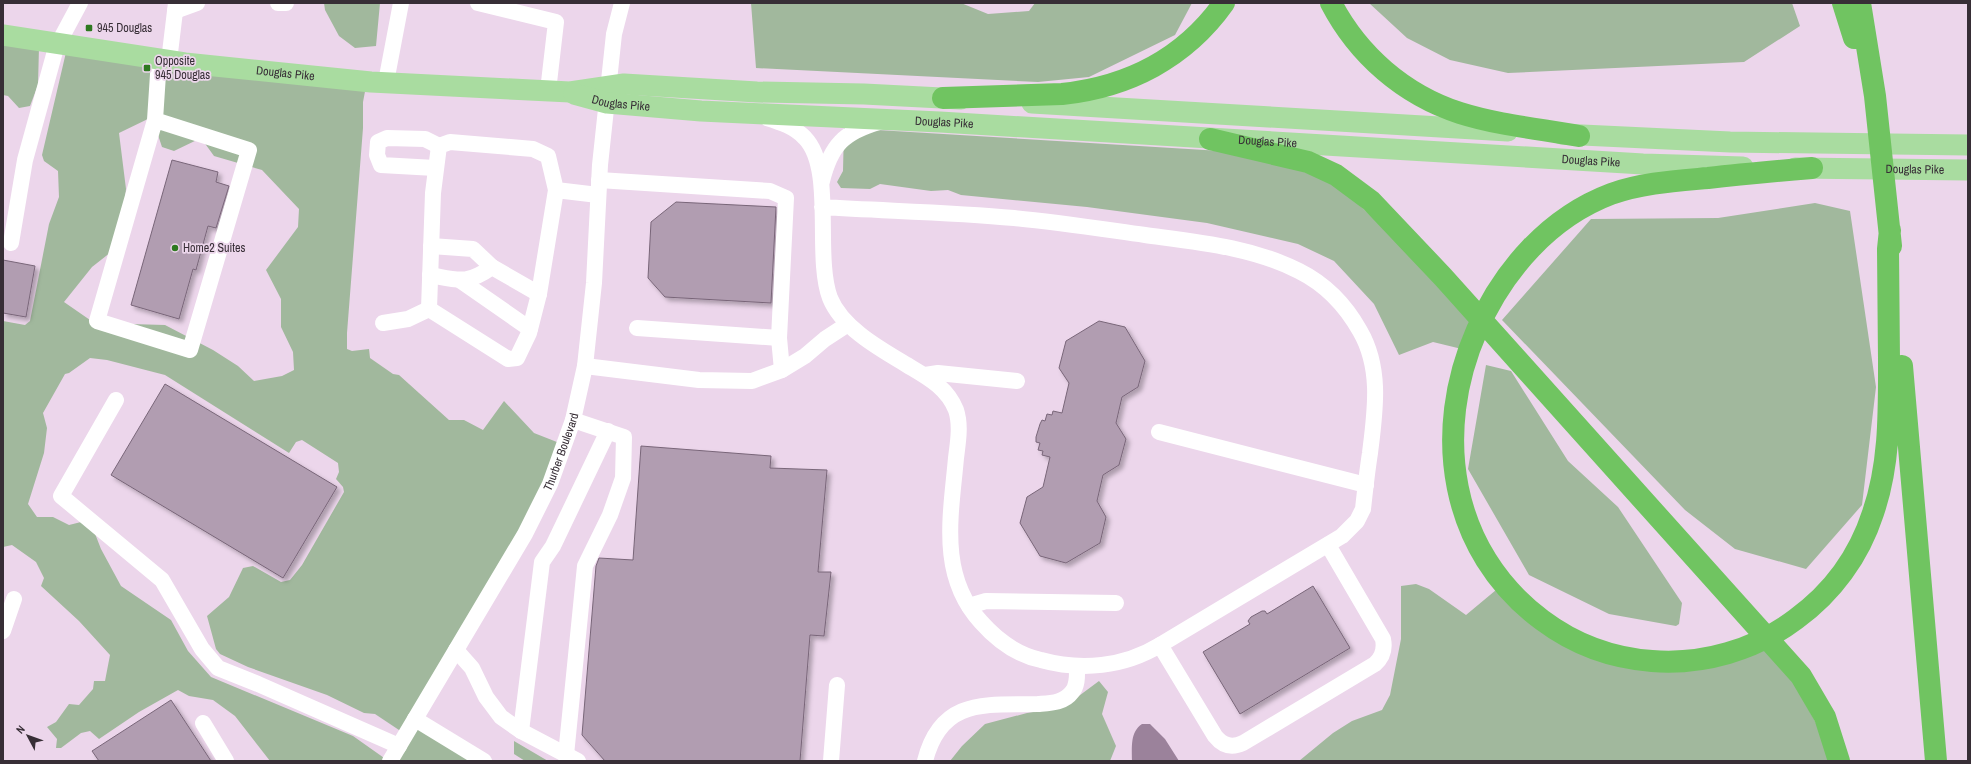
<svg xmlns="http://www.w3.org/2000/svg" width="1971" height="764" viewBox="0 0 1971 764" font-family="'Archivo Narrow',sans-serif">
<defs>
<filter id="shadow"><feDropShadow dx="3.5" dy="3.5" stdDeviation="2" flood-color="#0004"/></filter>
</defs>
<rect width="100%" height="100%" fill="#ecd6eb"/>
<!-- forest -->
<path fill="#a1b89d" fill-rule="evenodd" d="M324,3h56l-4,43 -21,2 -16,-12 -14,-26z
M751,3h210l27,11 41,-3 6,-8h157l-17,32 -86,42 -51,5 -282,-14z
M1369,3h423l8,23 -56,36 -236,11 -58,-13 -43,-22z
M3,34l36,13 -1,38 -8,21 -11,2 -11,-12 -5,-1z
M67,48l300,33 -4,21v26l-16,205v16l5,2 17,-2 1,9 23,16 6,1 50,45h15l19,10 21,-29 30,32 28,11 -6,20 -143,254 65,43h-208l-35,-45 -22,-16 -24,-4 -11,-6 -39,22 -40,27 -9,-8 -9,2 -20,15h-5l1,-9 -10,-12 9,-5 13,-18 10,1 14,-16 1,-8h11l5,-26 -31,-34 -38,-35 3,-8 -8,-16 -24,-17 -9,2v-226l22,4 5,-4 19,-97 10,-27 -1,-26 -14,-10 -2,-6zM152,117l10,30 12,4 27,-13 13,18 48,14 37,39 -1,18 -32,43 15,29v28l12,25 1,18 -12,6 -28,5 -16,-15 -25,-16 -48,-25 -35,-1 -40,-4 -26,-18 28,-35 28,-22 6,-56 -7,-56zM90,358l17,2 58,15 124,78 7,-11 6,-2 36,23 1,9 -3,7 7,8 1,5 -42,73 -12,15 -9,2 -28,-16 -10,2 -14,29 -22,19 9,33 4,5 28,13 79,28 37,18 11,1 27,18 -15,28 -34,-24 -142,-59 -23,-26 -17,-31 -50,-34 -20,-37 -9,-23 -11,-4 -12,3 -16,-8h-16l-9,-13 16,-51 3,-25 -4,-15 22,-39 4,-1z
M844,128l410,25 71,19 156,150 -11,29 -37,-9 -34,13 -25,-51 -40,-43 -36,-17 -91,-21 -120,-16 -126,-12 -13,-5 -17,1 -51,-7 -10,5 -29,-1 -4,-6 6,-11z
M1815,203l35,8 26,176 -14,118 -56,64 -71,-20 -50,-39 -183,-190 89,-101 127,-1z
M1486,365l25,6 57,90 50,46 64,96 -3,21 -3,2 -67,-12 -80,-39 -61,-106z
M1416,584l13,5 37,26 36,-30 110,73 162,-11 63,114h-538l34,-28 19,-12 30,-11 8,-15 11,-56v-53z
M1099,681l9,11 -6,22 14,32 -6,15h-160l12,-15 23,-22 42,-11 37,-6z
M514,741l34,20h-23l-11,-7z"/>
<!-- water -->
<path fill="#9b829b" d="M1142,724h8l15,15 14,22h-47c0,-14 -2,-29 10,-37z"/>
<!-- building -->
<path fill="#b19db1" stroke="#796679" filter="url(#shadow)" d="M172,160l46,12 -2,10 13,4 -13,42 -8,-2 -12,44 -3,-1 -14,50 -48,-14z
M676,202l100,5 -5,96 -106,-6 -17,-19 3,-56z
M3,260l32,6 -9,51 -23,-4z
M1099,321l26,6 20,34 -7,26 -16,10 -6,26 10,16 -7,26 -16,10 -6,26 9,16 -6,26 -34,20 -26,-7 -20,-33 7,-26 16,-10 7,-30 -8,-2 1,-4 -5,-1 2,-7 -4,-1v-5l4,-13 2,-4 3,1 2,-7 5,1 1,-4 9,2 7,-30 -10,-15 7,-27z
M165,384l172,103 -54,91 -172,-103z
M641,446l130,10 -1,12 57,2 -9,102h13l-7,64 -14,-1 -10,126h-195l-23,-26 14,-169 3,-8 34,2z
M1313,586l37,62 -110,66 -37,-62 47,-28 -2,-3 3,-4 11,-6h3l2,3z
M171,700l40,61h-112l-7,-10z"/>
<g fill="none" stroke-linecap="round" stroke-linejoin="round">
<!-- minor -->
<g stroke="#fff" stroke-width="16">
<path d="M278,3h8"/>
<path d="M478,3l78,19 -8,69"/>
<path d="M175,11l22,-8"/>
<path d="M58,44l22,-41"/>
<path d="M169,61l7,-58"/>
<path d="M386,82l15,-79"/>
<path d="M767,118c13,4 28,9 38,20 30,31 9,117 25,160 12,30 50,51 77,67 20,12 40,22 49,45 5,15 2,32 0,48 -5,57 -18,117 25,164 16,18 36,33 60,38 40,11 83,7 119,-15l182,-109 15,-15 6,-12c2,-18 4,-37 7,-56 5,-41 12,-84 -10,-122 -14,-25 -35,-47 -61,-60 -47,-24 -102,-29 -154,-36 -43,-6 -87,-13 -131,-17 -64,-6 -128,-7 -192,-11"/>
<path d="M155,120l94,30 -59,200 -93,-29 58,-201 4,-61"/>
<path d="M435,168l-54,-3 -4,-10 1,-13 9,-4 38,1 14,7"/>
<path d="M599,180l171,11 16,7 -7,140 3,32"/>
<path d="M822,181c9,-36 22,-49 57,-59"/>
<path d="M556,190l-17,104 -10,39 -12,25 -9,1 -79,-50 4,-116 6,-47 11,-4 83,7 15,7 8,34 42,5"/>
<path d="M11,243l14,-83 32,-116"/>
<path d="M431,246l42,3 19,18"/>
<path d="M430,275c28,5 37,10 62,-8l47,27"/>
<path d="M461,281l69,48"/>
<path d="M383,323l25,-4 21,-10"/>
<path d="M637,328l142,10"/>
<path d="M585,366l114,14 53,1 30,-11 23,-14 20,-17 23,-15"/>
<path d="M925,375l13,-2 79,8"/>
<path d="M116,400l-55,96 101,84 40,69 16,19 40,16 141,62"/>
<path d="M1159,432l207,53"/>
<path d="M969,606l17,-5 130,2"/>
<path d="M3,631l11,-32"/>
<path d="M1160,645l55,91c8,10 17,12 28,7l132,-79c8,-7 10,-15 8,-25l-55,-94"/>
<path d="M456,650l16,18 14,29 15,20 20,14 57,30"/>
<path d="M415,719l69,42"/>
<path d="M203,723l23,38"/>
<path d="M521,731l21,-169 11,-16 55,-115"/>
<path d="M566,755l19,-189 25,-51 13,-37 1,-41 -51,-17"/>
<path id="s1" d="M390,761l135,-227 25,-50 23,-64 12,-54 9,-83 6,-118 14,-131 8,-31"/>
<path d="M831,761l6,-76"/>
<path d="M925,761c16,-63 60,-56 113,-57 12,-1 26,-1 34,-12 6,-7 5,-17 5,-26"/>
</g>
<!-- major -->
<g stroke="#a9dca0" stroke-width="21">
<path id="s2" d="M3,35l182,28 186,19 199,10 54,-8 133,8 107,2 97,5"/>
<path id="s3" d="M574,94l33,9 94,8 239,11 703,42 100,3"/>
<path d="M1032,103l476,28"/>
<path d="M1561,134l169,8 238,3"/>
<path id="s4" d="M1795,168l173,2"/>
</g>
<!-- highway -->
<path stroke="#70c461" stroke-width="22" d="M1331,3c27,52 73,92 129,110 38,12 80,16 119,23
M1843,3l11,35
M1860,3l15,93 16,150
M943,98l119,-4c66,-7 123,-36 162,-91
M1210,139l98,23 28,13 35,26 72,76 358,399 24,41 14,44
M1812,168c-35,3 -69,6 -104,10 -33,3 -66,5 -97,16 -61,23 -108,76 -134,136 -45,102 -28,221 65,290 32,24 69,38 110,41 51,4 103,-11 144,-42 36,-26 63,-63 77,-106 17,-49 16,-101 16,-152 0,-37 -1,-75 -1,-112l2,-19
M1902,366l34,395"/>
</g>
<!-- markers -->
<g fill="#2e7920" stroke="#ecd6eb" stroke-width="1.5">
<rect x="85" y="24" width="8" height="8" rx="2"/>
<rect x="143" y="64" width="8" height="8" rx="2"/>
<circle cx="175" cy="248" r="4"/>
</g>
<g text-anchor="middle" stroke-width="3.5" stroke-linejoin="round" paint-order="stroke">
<!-- poi labels -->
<g font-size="12" fill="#372e36" stroke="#ecd6eb" text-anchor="start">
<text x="97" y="32">945 Douglas</text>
<text x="155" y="65">Opposite<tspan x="155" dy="14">945 Douglas</tspan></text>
<text x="183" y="252">Home2 Suites</text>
</g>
<!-- street labels -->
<g font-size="12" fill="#372e36" stroke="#ecd6eb">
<text dy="4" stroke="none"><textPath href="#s2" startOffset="285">Douglas Pike</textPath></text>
<text dy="4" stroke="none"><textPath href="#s3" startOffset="48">Douglas Pike</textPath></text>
<text dy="4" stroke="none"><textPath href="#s3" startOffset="372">Douglas Pike</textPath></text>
<text dy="4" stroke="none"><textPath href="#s3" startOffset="696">Douglas Pike</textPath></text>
<text dy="4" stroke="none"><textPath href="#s3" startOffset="1020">Douglas Pike</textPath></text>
<text dy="4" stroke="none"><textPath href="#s4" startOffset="120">Douglas Pike</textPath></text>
<text dy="4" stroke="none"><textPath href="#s1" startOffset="354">Thurber Boulevard</textPath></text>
</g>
</g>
<!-- border -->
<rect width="1971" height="764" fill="none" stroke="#372e36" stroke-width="8"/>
<!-- north arrow -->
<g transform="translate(28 736) rotate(311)" stroke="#ecd6eb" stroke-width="3" paint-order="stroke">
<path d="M0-3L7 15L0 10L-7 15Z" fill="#372e36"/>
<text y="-6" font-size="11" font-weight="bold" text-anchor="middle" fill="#372e36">N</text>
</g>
</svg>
